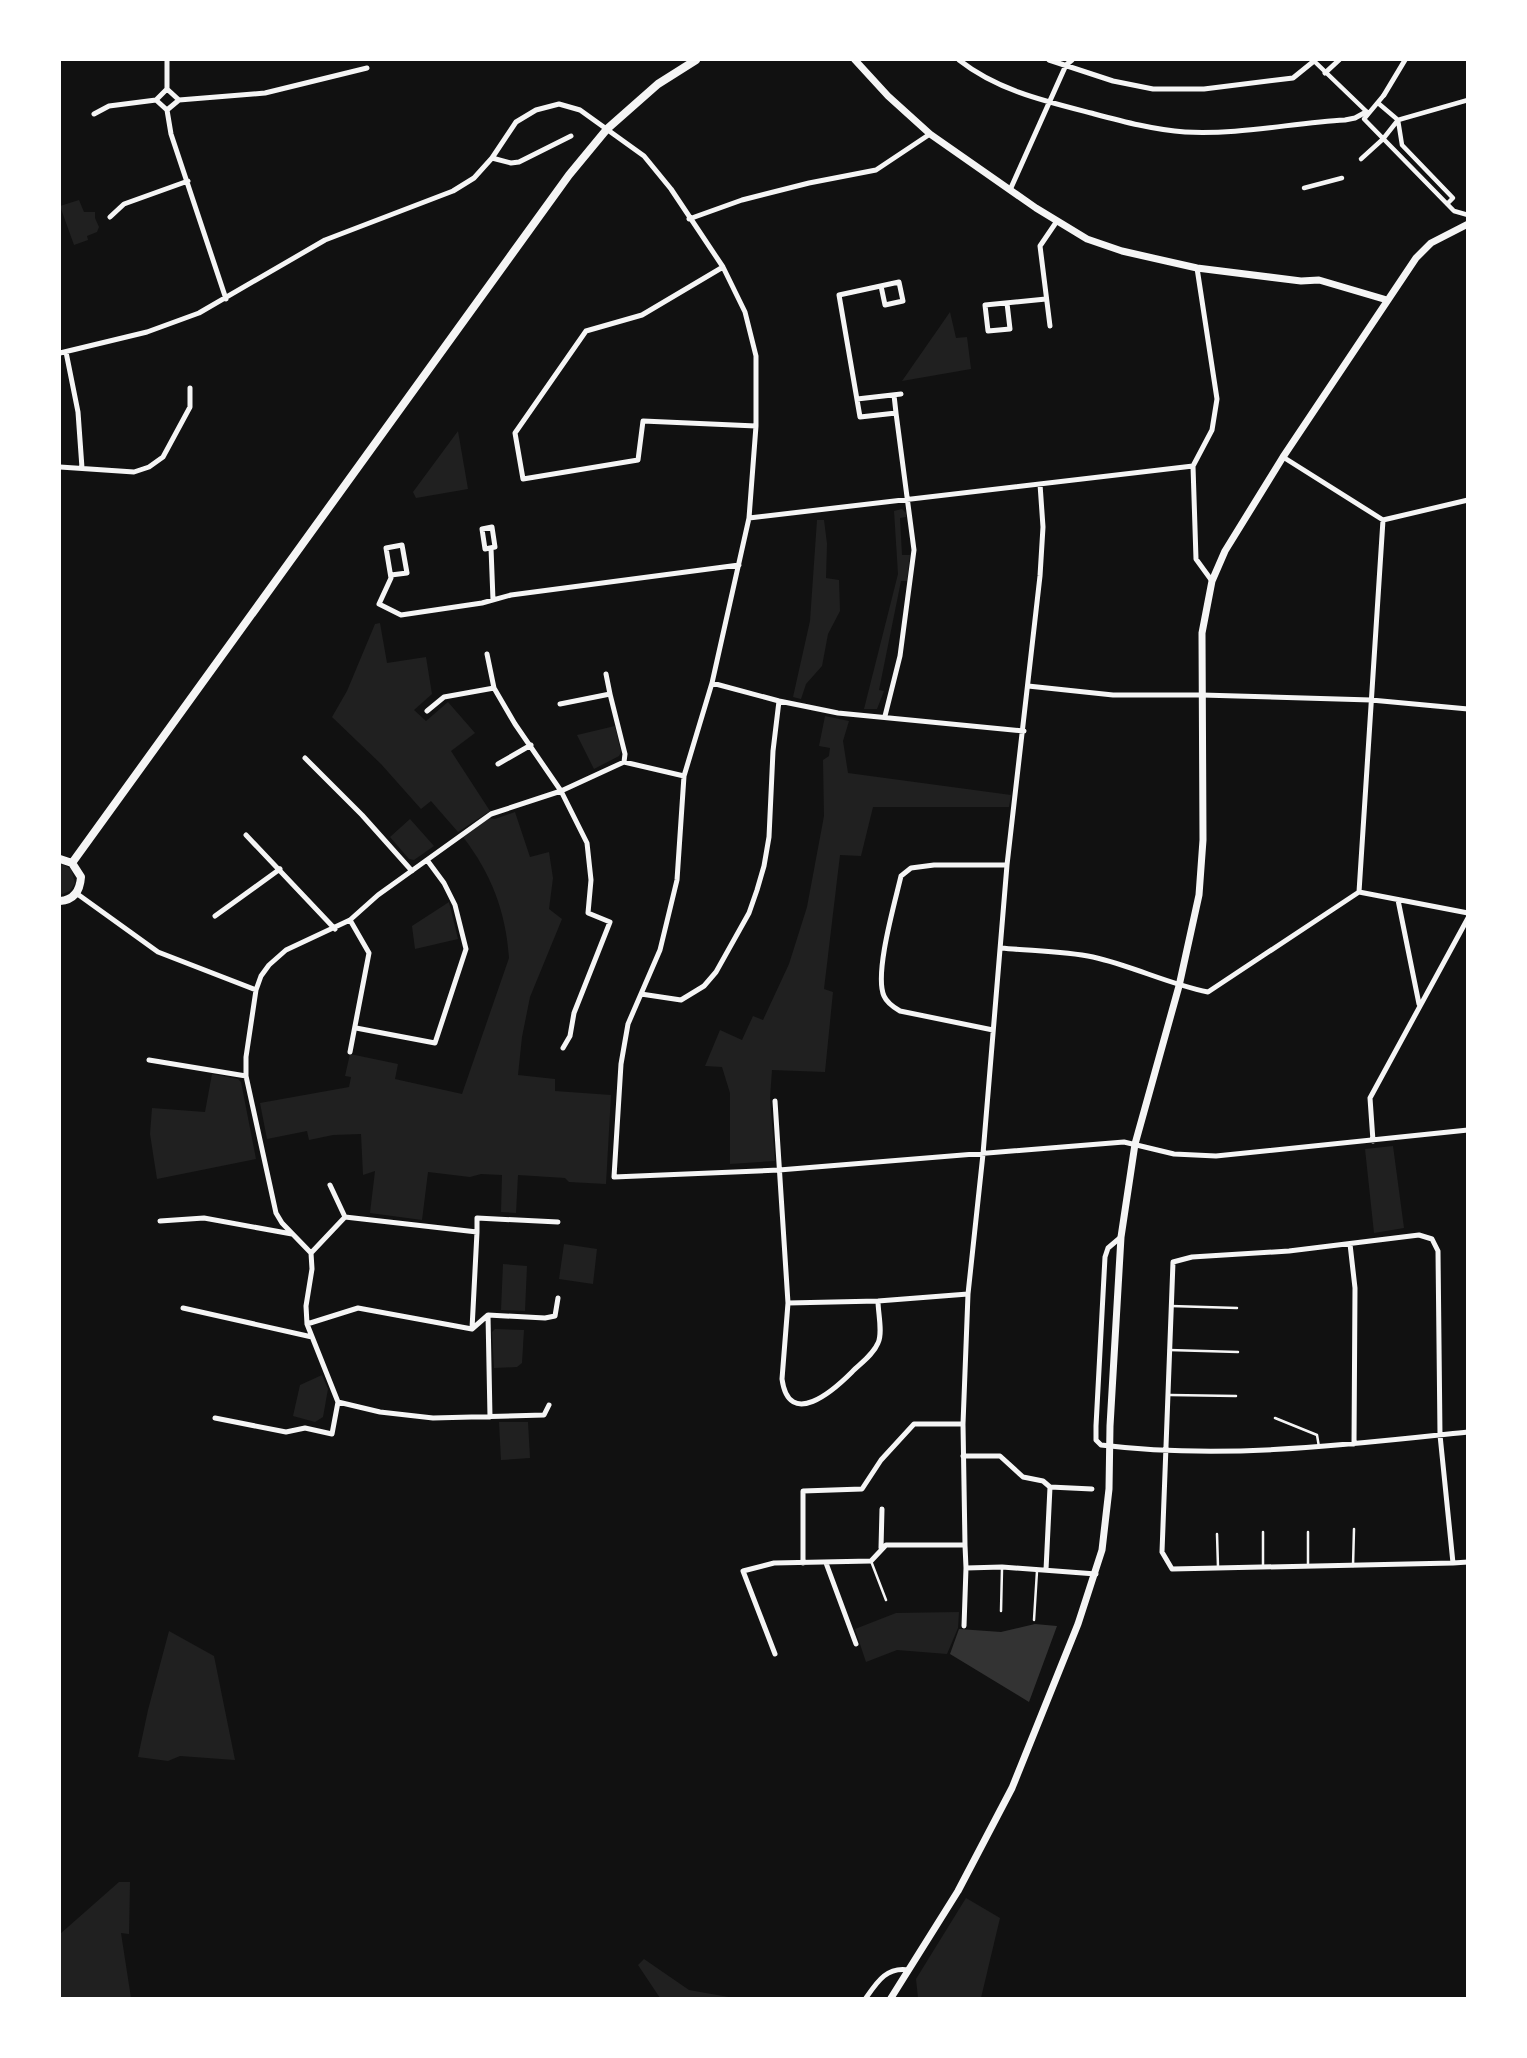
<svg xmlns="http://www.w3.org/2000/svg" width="1527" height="2058" viewBox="0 0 1527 2058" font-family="Rubik,sans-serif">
<rect width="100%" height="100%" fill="#111"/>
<!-- green -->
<path fill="#202020" d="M79,200l5,12h11v6l4,9 -2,5 -10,4 1,4 -14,5 -14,-39z
M950,312l6,26 11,-1 4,32 -69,12z
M458,431l10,58 -52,9 -3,-6z
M902,509l4,4v4l-6,1 2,37h8l-3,26h-6l-22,109 5,1 -7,18h-13l34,-135 -4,-63z
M817,520h7l3,24 -1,34 13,2 1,31 -12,23 -6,32 -16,18 -5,15 -8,-2 17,-76z
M380,623l7,40 39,-6 6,37 -18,16 12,11 22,-19 27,31 -24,18 39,60 -32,21 -27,-31 -10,8 -40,-45 -49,-47 15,-26 28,-67z
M825,716l24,5 -6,20 5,32 163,22 -2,12h-136l-12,49 -21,-1 -16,134 9,3 -8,80 -53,-2 -2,28 5,63 -45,3v-71l-8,-26 -17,-1 15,-36 22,10 11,-24 10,4 26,-56 18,-57 17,-91 -1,-56 6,-4 1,-8 -11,-2z
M615,726l6,26 -2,4 -25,13 -17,-34z
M515,812l15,45 19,-5 4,26 -4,31 13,10 -32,78 -8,40 -4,38 37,4v12l56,4 -5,89 -37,-2 -4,-4 -47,-3 -2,38 -15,-1 1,-37 -21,-1 -11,3 -42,-5 -6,48 -52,-7 5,-42 -12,4 -2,-41 -28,1 -24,5 -2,-9 -40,8 -7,-36 89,-16 2,-10 -6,-1 5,-22 48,10 -3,15 67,15 47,-136c-3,-46 -18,-85 -46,-121l26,-19 6,1z
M410,819l24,27 -20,14 -5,-1 -19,-22z
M62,864l9,5 4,14 -5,8 -10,4v-30z
M449,902l9,37 -43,10 -3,-23z
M212,1074l26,5 3,3 15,77 -99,20 -7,-45 2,-26 53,4z
M1393,1146l11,82 -30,5 -9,-84z
M564,1244l33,5 -4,35 -34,-5z
M503,1264l24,2 -2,45 -24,-1z
M495,1329l29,1 -2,33 -5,4 -23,1 -2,-36z
M322,1375l6,14 -5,28 -8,5 -22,-6 7,-31z
M499,1422h29l2,36 -29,2z
M959,1612l-1,16 -11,26 -50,-4 -31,12 -11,-33 41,-16z
M169,1631l45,25 21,104 -55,-4 -12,5 -30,-4 10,-47z
M119,1882h11l-1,52 -8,-1 10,65h-71v-64z
M966,1898l34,20 -19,80h-63l-2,-19z
M644,1959l45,31 45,8h-74l-22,-33z"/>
<!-- water -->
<path fill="#333" d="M1035,1624l22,2 -28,76 -79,-48 9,-25 42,3z"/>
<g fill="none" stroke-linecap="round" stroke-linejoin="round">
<!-- service -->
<path stroke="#f5f5f5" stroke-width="2.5" d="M1171,1306l66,2
M1169,1350l69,2
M1170,1395l66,1
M1275,1418l42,17 2,12
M1263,1532v35
M1308,1532v34
M1217,1534l1,33
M871,1561l15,39
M1353,1566l1,-37
M1001,1611l1,-42
M1034,1620l3,-49"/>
<!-- pedestrian -->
<path stroke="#f5f5f5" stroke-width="4.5" d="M1313,60l54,52
M1384,95l-20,24 90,92 14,4
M1378,103l20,17 4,25 51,53 -6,6
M1361,159l22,-20 15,-19 70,-20
M1304,188l38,-10"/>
<!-- minor -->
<path stroke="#f5f5f5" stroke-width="5" d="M959,60c38,30 85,41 132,53 30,8 63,17 94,19 53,3 107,-9 160,-12l10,-2 11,-6
M1049,60l64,21 40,8h51l89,-11 21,-17
M1325,73l14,-13
M167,89l12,11 -12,10 -11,-10 11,-11v-29
M1384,95l21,-35
M179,100l86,-7 102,-25
M167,110l4,24 55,165
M94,114l15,-8 47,-6
M492,158l19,5 8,-1 52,-26
M1010,190l56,-125 6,-5
M110,217l14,-13 64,-23
M689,219l53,-19 67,-17 67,-13 54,-36
M723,267l-81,48 -56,16 -71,102 8,46 115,-19 5,-39 113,5
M1197,268l20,131 -5,31 -19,36 3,93 16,22
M881,286l4,19 18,-4 -4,-19 -60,13 21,122 36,-4 18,137 -14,106 -15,60
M1007,303l3,26 -22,2 -3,-26 61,-6
M1050,326l-10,-80 17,-25
M66,352l12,60 4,56
M60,353l87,-21 52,-19 126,-73 128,-49 21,-13 18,-20 24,-36 20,-12 23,-6 21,6 64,46 27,33 52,78 22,45 11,44v70l-7,92 -37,165 -28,93 -7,104 -17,70 -32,74 -7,40 -7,113 165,-7 345,-28 50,12 42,2 252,-26
M894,395l2,18
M857,399l44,-5
M1283,457l100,63 85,-20
M60,467l74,5 15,-5 14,-10 27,-50v-19
M749,518l444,-52
M492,527l3,20 -10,2 -3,-20z
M491,548l2,52
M391,575l16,-2 -5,-28 -16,3 5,30 -12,26 22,11 81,-12 29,-8 228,-30
M487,654l7,34 21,36 46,67 26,52 4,37 -3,33 22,9 -36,91 -4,23 -7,12
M606,674l4,20
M712,683l67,18 59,12 186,18
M1028,686l85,9h89l169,5 97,9
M560,704l50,-10 15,60 -1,8
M427,711l17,-14 50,-9
M305,758l57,57 50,56
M498,764l33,-19
M246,835l89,94
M1359,892l24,-372
M1359,892l109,21
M76,893l82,59 98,38
M1398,900l21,104
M215,916l65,-47
M350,920l19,33 -19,99
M1001,948c31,3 63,3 92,9 40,9 75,27 115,35l151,-100
M641,994l40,6 23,-14 12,-14 33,-59 8,-23 7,-24 5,-29 4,-86 6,-50
M356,1028l79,15 31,-94 -11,-44 -11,-22 -17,-23
M993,1030l-93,-19c-7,-4 -13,-8 -16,-15 -10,-22 11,-94 17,-120l10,-8 23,-3h73
M149,1060l97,16
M775,1101l13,202 90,-2 90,-7 15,-140 24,-289 33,-289 3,-49 -3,-43
M1373,1141l-3,-43 98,-180
M330,1185l15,32
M160,1221l44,-3 88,16
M1121,1237l-13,11 -3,9 -9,169v14l5,5c122,15 245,0 367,-13
M1350,1244l5,44 -1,156
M311,1253l34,-36 132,15v-14l81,4
M788,1303l-6,76c7,51 52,11 70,-7 9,-9 21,-17 26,-29 5,-10 0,-30 0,-42
M183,1308l129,29
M488,1315l2,102
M307,1324l51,-16 114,21 16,-14 57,3 10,-2 3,-18
M472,1329l5,-97
M338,1402l42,10 53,6 111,-3 5,-10
M215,1418l71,14 19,-4 27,6 6,-32 -31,-78 -1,-18 6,-37 -1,-16 -29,-30 -6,-10 -30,-137v-19l10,-67 5,-14 8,-11 17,-15 64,-30 28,-25 113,-81 70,-23 63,-29 60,14
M963,1456h37l23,21 20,4 7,6 -4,83
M1050,1487l42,2
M965,1545l-2,-121 5,-130
M881,1548l1,-39
M803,1563v-72l59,-2 19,-29 33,-36h49
M826,1563l30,81
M1453,1563l-13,-128 -2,-184 -6,-12 -13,-4 -130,16 -97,6 -19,5 -11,290 10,17 281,-6 15,-1
M964,1626l2,-58
M775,1654l-32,-83 31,-8 97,-2 15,-16h79l1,23 36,-1 94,7
M866,1998c11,-16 21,-32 43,-28"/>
<!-- tertiary -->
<path stroke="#f5f5f5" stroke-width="7" d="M855,60l33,36 42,38 106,74 51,31 35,12 75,17 104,13 18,-1 68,20
M891,1998l67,-107 54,-103 66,-164 24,-74 7,-61 1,-63 11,-189 14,-93 44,-158 20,-91 4,-55 -1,-207 10,-52 13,-30 58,-94 133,-199 15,-15 37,-19"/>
<!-- secondary -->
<path stroke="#f5f5f5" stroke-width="8" d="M60,859l12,4 9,14c-1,14 -7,23 -21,24
M72,863l497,-688 38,-46 51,-45 38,-24"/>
</g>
<!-- border -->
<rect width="1527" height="2058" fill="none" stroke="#ffffff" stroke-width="122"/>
</svg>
